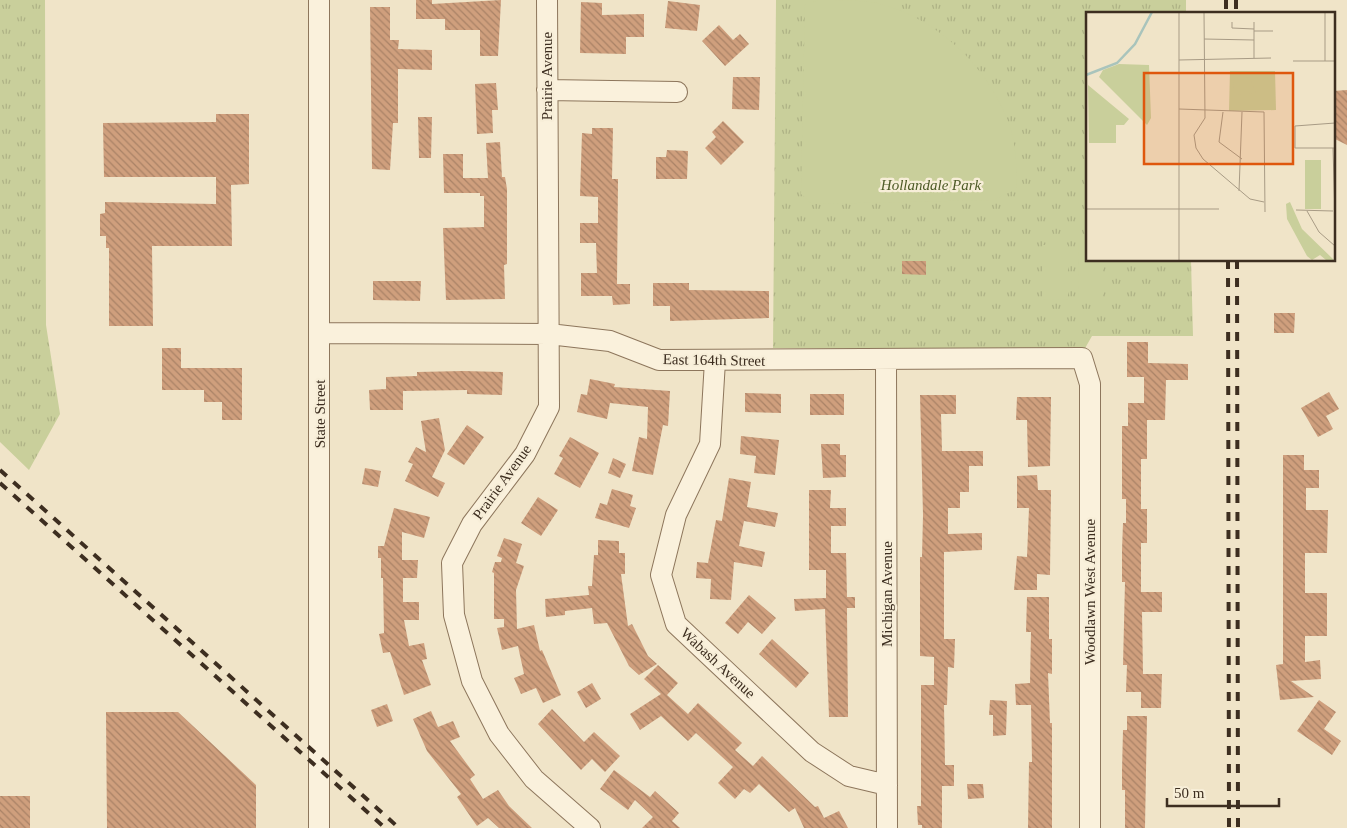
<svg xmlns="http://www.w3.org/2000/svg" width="1347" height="828" viewBox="0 0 1347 828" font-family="Georgia,serif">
<defs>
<pattern id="grass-tufts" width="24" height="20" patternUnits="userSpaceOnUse" patternTransform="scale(1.25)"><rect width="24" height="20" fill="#c9cf9b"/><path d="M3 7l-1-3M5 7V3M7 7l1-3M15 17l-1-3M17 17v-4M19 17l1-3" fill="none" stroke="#aeb285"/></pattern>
<pattern id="building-back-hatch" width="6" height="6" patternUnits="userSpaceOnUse" patternTransform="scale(1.25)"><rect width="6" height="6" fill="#cf9f7d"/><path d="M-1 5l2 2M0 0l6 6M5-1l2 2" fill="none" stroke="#a98266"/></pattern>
</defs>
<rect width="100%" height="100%" fill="#f0e4c8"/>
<!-- grass -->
<path fill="url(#grass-tufts)" d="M0,0h45l1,325 14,89 -31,56 -29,-28z
M776,0h410v14h-99v246h104l2,76h-101l-8,14 -311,-2z"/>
<!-- garden -->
<path fill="#c9cf9b" d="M819,0c19,0 39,0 58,3 58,14 110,62 131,118 8,22 9,46 9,68l-24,11 -181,4 -11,-10 4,-189z
M1043,245h25v55l-25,-1z
M1079,245h8v15h16v39h-25z"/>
<!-- building -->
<path fill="url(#building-back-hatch)" d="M416,0h16v4l69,-4 -3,56h-18v-26h-35v-11h-29z
M668,1l32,4 -3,26 -32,-3z
M581,2l21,1v12l42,-1v23h-18v17l-46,-1z
M370,7h20v33h9l-1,9 34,1v20l-34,-1v54h-5l-3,47 -18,-1z
M719,25l14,15 7,-6 9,10 -24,22 -23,-25z
M733,77h27l-1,33 -27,-1z
M496,83l2,27h-6l1,23 -16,1 -2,-50z
M1347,90v55l-14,-7v-47z
M216,114h33v70l-18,1 1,61h-80l1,80h-44v-78h-3v-12h-6v-22l5,-1v-11l111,2v-27h-112l-1,-54 113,-1z
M418,117h14l-1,41h-12z
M723,121l21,21 -23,23 -16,-17 11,-11 -4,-5z
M592,128h21l-1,51h6l-1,105h13v20l-17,1 -1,-9h-31v-23h16l-1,-30h-16v-20h18v-26l-18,-1 2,-63 10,1z
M500,142l2,35h3l2,12v75l-3,1 1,34 -59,1 -3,-72 41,-1v-31h-4v-3h-36l-1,-39h20v24h25l-2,-35z
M667,150l21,1 -1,28h-31v-22h10z
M902,261h24v14l-24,-1z
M373,281h48l-1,20 -47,-1z
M653,283h36v7l80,1v27l-99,3v-15h-17z
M1274,313h21l-1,20h-20z
M1127,342h21v21l40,1v16h-22l-1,40h-18v39h-6v50h6v34h-6v49h21v20h-20l1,62h19l-1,34h-20v-16h-15l1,-27h-4l2,-83h-3v-32l1,-27h3v-24h-4v-73h6v-23h16v-26h-17z
M162,348h19v20h61v52h-20v-18h-18v-12h-42z
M463,371l40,1 -1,23 -35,-1v-4l-64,1v19h-33l-1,-20 17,-1v-12l31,-1v-4z
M590,379l25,5 -1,3 56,4 -2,35 -5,-1 -10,50 -21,-4 7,-34 8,2 1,-32 -38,-4 -3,16 -30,-7 4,-18 6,1z
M1329,392l10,17 -13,7 7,13 -15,8 -17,-29z
M745,393l36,1v19l-36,-1z
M810,394h34v21h-34z
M920,395h36v19h-15l1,37h41v15h-14v26h-9v16h-12v26l34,-1v17l-38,2v87h11l-1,29 -6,-1 -1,38h-3l1,60h9v21h-12v42h-20v-3h-4l-1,-19h4v-121h13v-28l-14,-1v-99h2l1,-42z
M1017,397h34l-1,69 -22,1 -1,-47h-11z
M439,418l6,32 -13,27 13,6 -7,14 -33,-16 8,-17 -5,-2 8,-15 10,5 -5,-31z
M467,425l17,12 -20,28 -17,-11z
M741,436l38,4 -4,35 -21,-2 2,-17 -16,-2z
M570,437l29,16 -19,35 -26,-14 9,-16 -4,-2z
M821,444h19v11h6v22l-23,1z
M1283,455h21v15h15v18h-13v22h22l-1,43h-22v40h22v43h-22v26l15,-2 1,19 -30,2 23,16 -34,3 -4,-35 7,-1z
M613,458l13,6 -6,14 -12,-5z
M365,468l16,3 -3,16 -16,-3z
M1037,475l1,15h13l-1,85 -13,-1v16h-23l3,-34 10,1 2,-49h-12v-32z
M729,478l22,4 -4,25 31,6 -3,14 -31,-6 -5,25 26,6 -3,15 -28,-5 -3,38 -21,-1 1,-20 -15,-1 1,-16 11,1 8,-43 6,1z
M612,489l21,6 -3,11 6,2 -7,20 -34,-10 5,-15 7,2z
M809,490h22l-1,18h16v18h-15v27h15l1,44h8v11h-8v4l1,105h-19l-4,-108 -30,2 -1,-12 32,-1v-28h-17z
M538,497l20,13 -17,26 -20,-13z
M394,508l36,9 -6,21 -22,-6v28h16l-1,18h-14v24h16v18h-15l5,26 15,-3 3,16 -5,1 9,25 -27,10 -14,-43 -7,1 -4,-19 5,-1 -1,-55h-2v-20h-3v-12h6z
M504,538l18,6 -6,19 8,3 -8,24 1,39 17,-4 6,26 2,-1 19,45 -18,8 -7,-15 -15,6 -7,-16 10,-4 -6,-28 -16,4 -5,-22 7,-1v-8h-10v-46l-2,-1 3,-10h6l1,-4 -5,-2z
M598,540l21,1v12h6v21h-4l7,52 4,-2 16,32 9,8 -18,11 -10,-9 -22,-43 -13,1 -2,-16 -27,3v4l-19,2 -1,-18 44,-4 -1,-9h4l2,-31h4z
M749,595l27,23 -14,16 -14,-12 -10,12 -13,-11z
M1027,597h22v42h3v35l-4,-1 2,50h2v105h-24l1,-66h3l-1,-57h-15l-1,-21 15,-1 1,-51h-5z
M772,639l37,34 -13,15 -37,-34z
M658,665l20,18 -11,12 21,19 10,-11 44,40 -7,7 18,16 9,-10 53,51 3,-1 6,12 15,-7 9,17h-44l-9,-20 -6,4 -30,-28 -9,9 -6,-4 -9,10 -17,-16 15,-16 -37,-34 -8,8 -27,-25 -21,14 -10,-16 31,-20 -17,-15z
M592,683l9,16 -15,9 -9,-16z
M990,700l17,1 -1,34 -13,1v-21h-4z
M1319,700l17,12 -12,17 17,12 -9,14 -35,-24z
M387,704l6,17 -16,6 -6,-17z
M552,709l32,33 10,-10 26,24 -15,16 -13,-13 -11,11 -43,-46z
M431,711l7,16 15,-6 7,16 -10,4 25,34 -5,4 13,20 15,-9 11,16 23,22h-33l-11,-10 -11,8 -20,-29 4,-3 -34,-43 -14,-32z
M106,712h72l78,73v43h-149z
M1127,716h20l-2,112h-20v-38h-3v-19l1,-41h4z
M614,770l36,27 5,-6 24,22 -7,8 8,7h-38l11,-11 -18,-17 -7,10 -28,-21z
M967,784h16l1,14 -16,1z
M0,796h30v32h-30z"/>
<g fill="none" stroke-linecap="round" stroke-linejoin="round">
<defs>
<path id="minor" d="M319,0v828
M547,0l2,407 -24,47 -53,70 -20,39 2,52 18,66 27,53 35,45 56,49
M547,90l130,2
M320,333l229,1 61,7 49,19 423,-2 8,26v444
M715,361l-5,83 -34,71 -15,60 15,49 136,128 37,24 38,9
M886,361l1,467"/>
</defs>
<!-- minor casing -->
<use href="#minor" stroke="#8d765c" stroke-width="22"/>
<!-- minor -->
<use href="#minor" stroke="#faf1dc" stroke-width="20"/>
<!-- rail -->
<path stroke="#3d2e20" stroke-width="4" stroke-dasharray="9 9" stroke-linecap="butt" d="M1226,0v14
M1236,0v14
M1228,260l1,568
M1237,260l1,568
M0,470l399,358
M0,483l385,345"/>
</g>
<g text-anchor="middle" stroke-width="4.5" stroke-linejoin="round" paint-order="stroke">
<!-- street labels -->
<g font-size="15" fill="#3d2e20" stroke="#f7eed8">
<text transform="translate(547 76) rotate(-90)" y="5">Prairie Avenue</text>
<text transform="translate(714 360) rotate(1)" y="5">East 164th Street</text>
<text transform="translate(320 414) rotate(-90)" y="5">State Street</text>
<text transform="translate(502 482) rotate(-54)" y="5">Prairie Avenue</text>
<text transform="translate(1090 592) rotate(-90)" y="5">Woodlawn West Avenue</text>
<text transform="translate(887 594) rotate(-90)" y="5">Michigan Avenue</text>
<text transform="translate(718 663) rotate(43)" y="5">Wabash Avenue</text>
</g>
<!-- park labels -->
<g font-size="15" font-style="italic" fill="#4d5a26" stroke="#f7eed8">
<text x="931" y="190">Hollandale Park</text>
</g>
</g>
<!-- overview -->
<g transform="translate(1086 12)">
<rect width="249" height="249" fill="#f0e4c8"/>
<path d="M33,52l30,1 2,53 -4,7 -48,-48 4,-7zM144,59h45l1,39 -47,1zM2,73l41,34 -5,6h-8v18h-27zM219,148h16v49h-16z" fill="#c9cf9b"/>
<path d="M204,190l12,27 32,31h-8l-6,-5 -8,5 -5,-4 -20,-37 -1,-15z" fill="#c9cf9b"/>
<path d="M147,61l17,5 6,15 -22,2z" fill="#c9cf9b"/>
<path fill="none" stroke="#a9c4bc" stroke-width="2.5" d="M0,63l31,-12 18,-19 17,-32"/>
<path fill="none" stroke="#a89b85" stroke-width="1" d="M93,0v248M118,0l1,106 -11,17 2,13 7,11 47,40 14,3M239,0v49M146,10v6l22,1M168,10v36M168,19h19M118,27l50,1M93,48l92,-2M207,49h42M93,97l85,3 1,100M137,100l-4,30 23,17M249,111l-40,3v22h40M247,136l2,68M153,179l3,-79M0,197h133M210,198l37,1M221,199l12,21 16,14"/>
<path fill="#df570d" fill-opacity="0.15" stroke="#df570d" stroke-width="2.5" d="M58,61h149v91h-149z"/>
<rect width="249" height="249" fill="none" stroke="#3d2e20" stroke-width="2.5"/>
</g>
<!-- scale -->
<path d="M1167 798v8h112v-8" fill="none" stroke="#3d2e20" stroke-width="2.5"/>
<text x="1174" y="798" font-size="15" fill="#3d2e20" stroke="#f7eed8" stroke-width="4" paint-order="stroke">50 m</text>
</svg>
